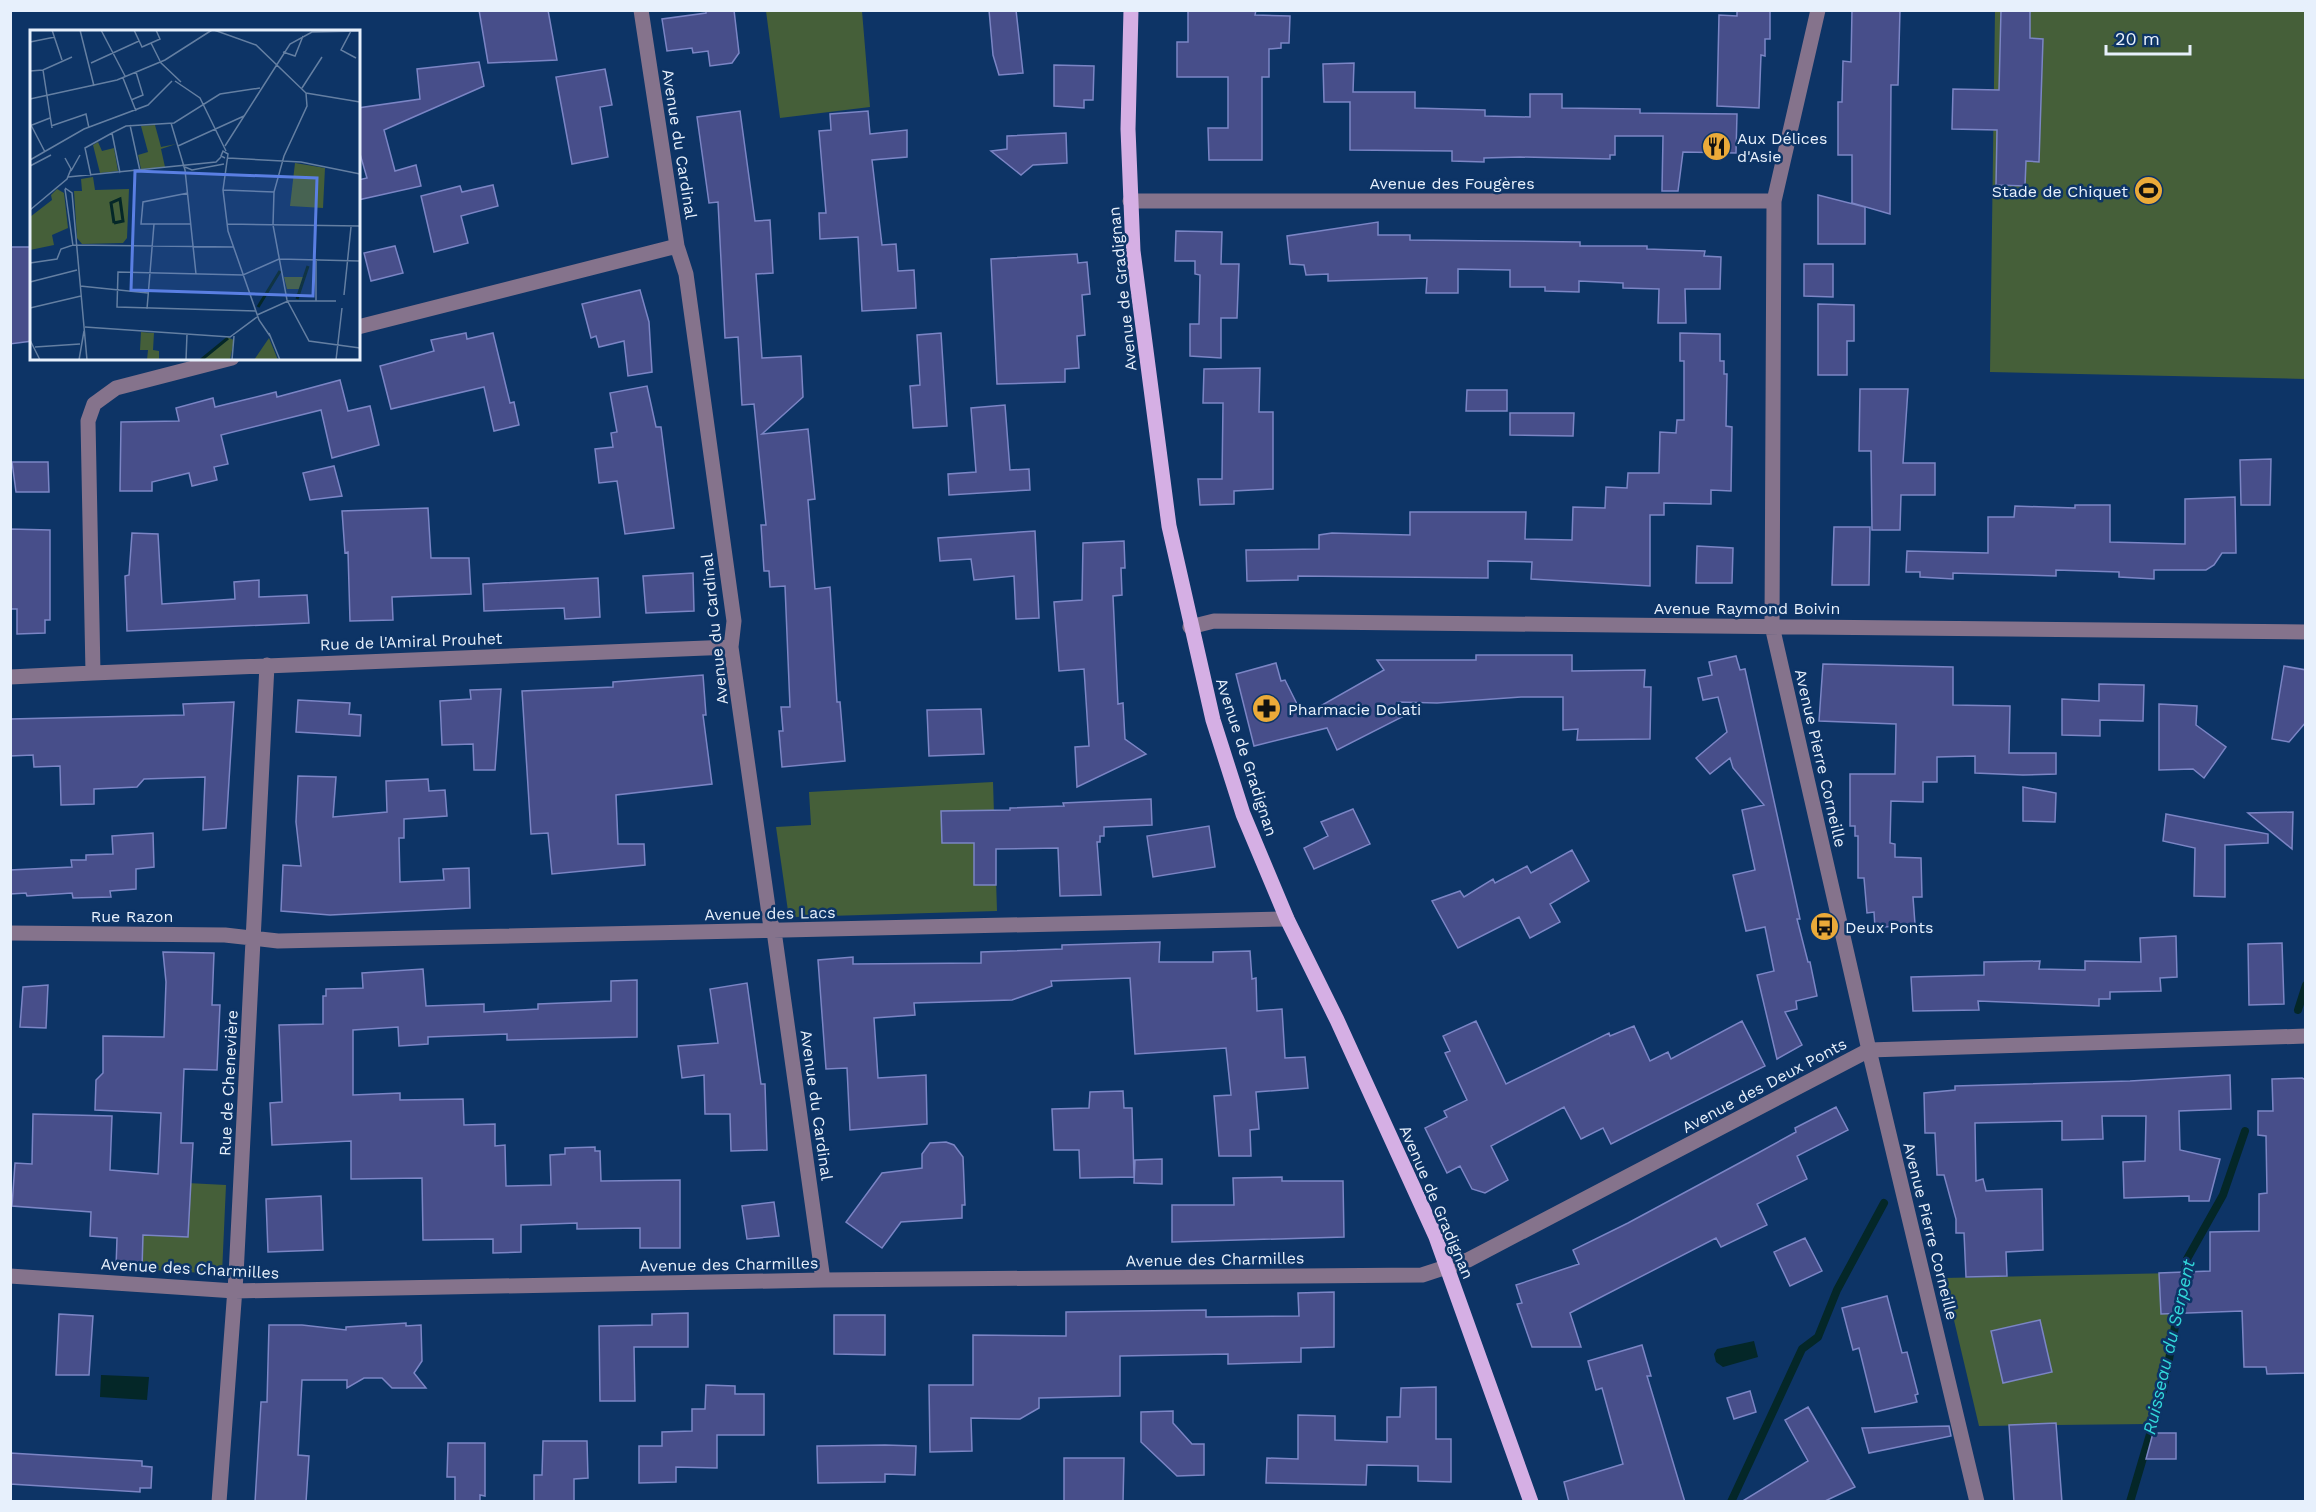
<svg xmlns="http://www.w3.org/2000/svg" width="2316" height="1512" viewBox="0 0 2316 1512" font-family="'Work Sans',sans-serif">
<rect width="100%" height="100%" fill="#0d3466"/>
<!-- green -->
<path fill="#455f39" d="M766,11h96l8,96 -90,11z
M1995,11h310v368l-315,-7z
M993,782l4,129 -202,6 -7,-6 -12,-84 35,-2 -2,-33z
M148,1181l78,4 -4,89 -106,-6 3,-86z
M2176,1273l8,1 -23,118 -13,32 -169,2 -35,-148z"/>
<!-- water -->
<path fill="#042728" d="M1754,1341l4,16 -35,10 -7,-5 -2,-8 3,-5z
M101,1375l48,2 -2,23 -47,-3z"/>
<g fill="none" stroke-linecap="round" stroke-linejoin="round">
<!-- stream -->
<path stroke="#042728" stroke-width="8" d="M2298,1010l8,-25
M2183,1283l4,-24 36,-64 22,-64
M1731,1502l71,-153 16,-12 19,-47 47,-87
M2130,1502l34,-115 15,-83"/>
</g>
<!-- building -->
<path fill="#474e8a" stroke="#7b85c5" stroke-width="1.5" d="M479,10h69l9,50 -69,3z
M706,10h28l5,43 -7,10 -22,3 -2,-15 -15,2 -1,-5 -25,3 -5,-32 44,-6z
M989,10h27l7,63 -24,2 -6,-20z
M1188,10h68l-1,5 35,1 -1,27h-8v5l-12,1v28h-7v83h-53l-1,-32h20v-51h-51v-35h11z
M1737,10h33v29h-5v17l-4,-1 -2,53 -42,-2 2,-91 18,1z
M1852,10h48l-2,75h-7l-1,129 -38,-11v-48h-14v-53h4l1,-41 8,1z
M2001,10h29v28l13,1 -4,123 -13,-1 -1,25 -29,-1 1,-55 -45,-1 1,-40 46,1z
M479,62l5,24 -100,44 11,41 21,-6 5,21 -63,14v-20l9,-2 -9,-31v-39l62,-9 -3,-30z
M1354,63l-1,29h62v16l70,2v6l45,1v-23h32v14l78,1v4l97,1 -1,39 -53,-1 -5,39h-16l1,-55h-48v19h-5v4l-90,-2 -36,1v4l-32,-1v-10l-102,-1v-48h-26l-1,-38z
M1054,65l40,1 -1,34h-9v8l-30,-2z
M605,69l7,36 -12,2 8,50 -36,7 -16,-87z
M740,111l15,110 15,-1 3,53 -17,1 6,84 39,-2 2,41 -41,37 46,-5 7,70 -7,1 7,89 15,-2 7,115h3l5,59 -63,6 -3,-36h4l-2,-24h9l-5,-121 -15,1 -1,-16h-5l-3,-46h5l-12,-121 -12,1 -4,-68 -13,1 -7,-136 -9,1 -12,-86z
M868,111l2,23 37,-4v27l-35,3 10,85 14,-1 2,27 16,-1 2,38 -54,3 -4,-74 -38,2 -1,-26h7l-7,-82 12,-1 -1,-16z
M1066,133l1,30 -34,2 -12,10 -30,-24 16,-2v-13z
M493,185l5,21 -37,10 7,27 -34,9 -13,-56 39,-10 2,6z
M1818,195l47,12v37h-47z
M1378,222v13h32v5l170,2v4h67v3l58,2 -1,5 17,1 -1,32h-35l1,34h-28l1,-34 -36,-1v-5l-44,-2v11l-34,-1v-4h-35v-17l-52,-1v24h-32l1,-15 -99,3v-7l-22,1 -2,-10 -14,-1 -3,-28z
M1176,231l46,1 -1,32h18l-2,54h-16v40l-31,-2v-32h9l1,-49 -5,-1v-13h-20z
M395,246l8,27 -32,8 -7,-28z
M10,247h22v94l-22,3z
M1077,254l1,9 9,-1 3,32 -8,1 3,40 -8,1 2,32 -14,1v13l-68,2 -6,-125z
M1804,264h29v33l-29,-1z
M640,290l9,32 3,50 -24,4 -4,-35 -25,6 -3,-11 -5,2 -9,-34z
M1818,304l36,1v36h-7v34h-29z
M466,333l1,6 26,-6 17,70 4,-1 5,23 -25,6 -10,-44 -93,22 -11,-43 54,-15 -3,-11z
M941,333l6,93 -34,2 -3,-42 10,-1 -3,-50z
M1680,333l40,1v27h4v13h3l-1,52 6,1 -1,64 -20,-1v14l-47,-1v12h-14v71l-119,-7 1,-17 -44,-1v17l-190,-2v4l-51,1 -1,-31 73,-1v-14l13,-2 78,2v-23h116l-1,27 47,1 1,-33 32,1 1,-21 21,1 1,-15h31l1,-41 16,1 1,-13h7v-59h-4z
M1260,368l-1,44h14v77l-39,2v13l-34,1 -2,-26h24l1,-76h-20l1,-34z
M340,380l8,31 22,-5 9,39 -47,13 -11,-48 -100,25 7,29 -14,3 3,13 -25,6 -3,-13 -37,9v9h-32l1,-69 58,-1 -3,-13 37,-10 2,9 61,-15 1,5z
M647,386l9,41h5l13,101 -49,6 -8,-53 -18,2 -4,-34 18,-2 -2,-14 6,-1 -7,-39z
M1860,389h48l-5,74h32v32h-34l-1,35h-28l-1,-79h-12z
M1467,390h40v21h-41z
M1005,405l5,65 19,-1 1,21 -81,5 -1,-21 28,-2 -5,-64z
M1510,413h64l-1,23 -63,-1z
M2271,459l-1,46h-29l-1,-45z
M12,462h36l1,30h-33z
M334,466l8,30 -32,4 -7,-27z
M2235,497l1,56h-14l-8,12 -8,5h-52v9l-35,-2v-5l-63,-2v6l-103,-3v6l-33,-2v-5h-14l1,-21 81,2v-36h26l1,-11 60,2v-3h35v37l75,2v-45z
M428,508l3,50h38l2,36 -79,3 1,23 -43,1 -2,-69 -3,1 -3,-42z
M1834,527h36l-1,58h-37z
M10,529l40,1v90h-5v13l-28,1v-25h-7z
M1035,531l4,87 -23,1 -2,-43 -40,4 -3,-21 -31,2 -2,-23z
M132,533l26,1 4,70 73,-5 -1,-17 25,-2v17l48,-2 2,28 -182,8 -2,-55 4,-1z
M1124,541l1,27h-4l1,27 -9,1 5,108 5,-1 2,36 21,15 -69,33 -2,-40 14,-1 -5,-77 -25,2 -5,-69 28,-2 1,-57z
M1697,546l36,2 -1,35h-36z
M693,573l1,38 -48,2 -3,-37z
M598,578l2,39 -35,2 -1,-11 -80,3 -1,-27z
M1476,655h96v16l73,-1 -1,17h7l-1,52 -73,1 1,-11 -15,1v-33h-42l-84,6 -39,-1 6,14 -67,34 -10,-22 -73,18 -18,-72 40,-11 5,18 4,-1 18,36 81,-46 -7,-10h99z
M1736,656l4,14 5,-1 55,250h-3l11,43h2l7,34 -21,5 1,8 -12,3 17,33 -25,14 -20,-84 17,-4 -9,-44 -19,4 -13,-56 22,-5 -13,-60 22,-5 -31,-37 -3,-10 -20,16 -14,-16 31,-26 -9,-35 -15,3 -5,-22 14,-3 -3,-13z
M1823,664l130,3v38l57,1 -1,47h47v21l-33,1 -48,-2v-17l-38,1v25h-14v20l-32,-1 -1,42 5,1v13l26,1 1,39h-9l2,27 -40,4 -1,-16 -7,1 -3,-35h-6v-42h-3v-10h-5v-52h45l1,-50 -77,-3z
M2284,666l22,4v52l-17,20 -17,-3z
M703,675l3,40h-3l9,69 -96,11 2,49h26l1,21 -93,9 -4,-41 -17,1 -9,-143 91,-4v-5z
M2099,684l45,1 -1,36 -43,-1v16l-38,-1v-36l37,2z
M501,689l-6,81h-21l-1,-26 -31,1 -2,-44 31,-2 -1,-9z
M298,700l52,3 -1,11 12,1 -1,21 -64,-4z
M234,702l-8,126 -23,2 2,-53 -61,2 -7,8 -43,2v15l-33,1 -1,-39 -26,1 -1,-12 -23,1v-37l174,-4 -1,-11z
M2159,704l38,2 -1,19 30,22 -22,31 -11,-9 -34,1z
M981,709l3,45 -55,2 -2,-46z
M298,776l38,1 -3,40 54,-5 -1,-31 42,-2 1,12 16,-1 2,26 -43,3v19h-5l1,44 44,-2 -1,-11 26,-1 1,40 -140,7 -49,-4 2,-46 18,1 -5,-44z
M2023,787l33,6 -1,29 -32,-1z
M1151,799l1,26 -48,2v9h-4v6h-3l4,53 -41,1 -2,-48 -62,1v36h-22v-42h-32l-1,-32 69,-1v-2l54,-2 -1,-3z
M1353,809l17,35 -56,25 -10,-21 24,-12 -7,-14z
M2293,812l-1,37 -44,-36z
M2166,814l102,20v9l-43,2v52l-31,-1 1,-48 -32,-7z
M1209,826l6,41 -62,10 -6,-41z
M153,833l1,34 -18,2v20l-26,2 1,6 -38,1 -1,-5 -45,3 -1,-3 -16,1v-24l62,-3 -1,-7h15v-5l27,-1 -1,-18z
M1572,850l17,31 -39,23 10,18 -30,16 -11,-21 -61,31 -26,-47 28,-10 4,6 29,-18 2,4 32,-17 4,7z
M2176,936l1,41 -17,1 1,13 -51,1v7h-11v7l-121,-5 1,9 -66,1 -2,-34 73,-2v-13l56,-1 -1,8 46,1v-9l56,1 -1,-24z
M1160,942l-1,20h54v-10l37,-1 2,28 4,-1 1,33 25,-2 3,49 20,-1 3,31 -52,4 3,37 -9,1 1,26h-32l-5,-60 17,-1 -5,-47 -91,6 -5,-76 -79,3 1,5 -40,14 -98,3 1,12 -41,3 4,60 48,-3 1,49 -77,6 -3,-62 -21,1 -8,-109 35,-3v7l128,-1v-11l81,-3v-4z
M2282,943l2,61 -35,1 -1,-61z
M163,952l51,1 -2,52h8l-3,65 -33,-1 -3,74h12l-5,94 -45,-2 -1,34 -26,-1 1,-30 -27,-2 1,-24 -79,-6 3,-43 17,1 1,-50 79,2 -2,54 48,4 3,-61 -66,-3 1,-30 7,-7v-37l61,1 2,-55z
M423,969l3,37 58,-2v8l54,-3v-5l73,-3v-20l26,-1v57l-130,3v-6l-79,3v7l-29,2 -1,-19 -45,3v65l47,-2v7l63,-1 1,26 31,-1v22l10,-1 1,41 45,-1 -1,-30 15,-1v-6l30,-1v4h5l1,30 79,-1v68h-40v-20l-63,1v-6l-56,2v27l-28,1v-14l-70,1 -1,-62 -71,1v-38l-79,4 -2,-42 12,-1 -3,-77 44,-1v-28h3v-7l37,-1 -1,-15z
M747,983l14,101h4l2,66 -36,1 -1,-37h-25l-1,-39 -22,3 -4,-32 40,-3 -8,-54z
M48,985l-2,43 -26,-1 3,-40z
M1476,1021l30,63 103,-51 1,3 24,-10 16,35 18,-9 3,7 71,-38 23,45 -154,78 -8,-16 -22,11 -17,-32 -73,39 17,34 -23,13 -13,-4 -12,-23 -13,7 -22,-45 22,-11 -3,-6 23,-11 -22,-47 5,-2 -7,-15z
M2230,1075l1,34 -52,2 1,39 40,9 -11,42h-20v-5l-65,2 -1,-36 22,-1 1,-45h-44l1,23 -41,1v-19l-87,2 1,58 7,-2 3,12 56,-2 1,61 -37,2 1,24 -41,1 -2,-44h-8v-14l-12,-44h-7l-2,-42h-10l-1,-40 31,-3v-4l175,-5z
M2302,1078l4,2v293l-39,1 -1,-7h-22l-2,-56 -81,3 -2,-41 51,-2v-39l49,-1v-37l8,-1 -1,-57 -8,-1v-24h15l-1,-32z
M1123,1091l1,17h8l2,69 -54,1 -1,-28h-25l-2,-41 37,-1 1,-16z
M1836,1107l12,23 -51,26 10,23 -50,25 10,21 -46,22 -5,-9 -146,75 11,34h-49l-15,-43 5,-1 -6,-18 63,-21 -6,-14 55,-27 130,-70 38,-21 -1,-4z
M946,1142l8,3 9,12 2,48h-3v13l-61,4 -19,26 -36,-26 36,-49 40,-5v-14l8,-11z
M1162,1159v25l-28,-1 1,-23z
M1282,1177v4h61l1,56 -172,5v-37h62l-1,-27z
M321,1196l2,54 -55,2 -2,-53z
M774,1202l5,34 -32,3 -5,-33z
M1805,1238l17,33 -32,15 -16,-34z
M1334,1292v55l-33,1v14l-73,2v-10l-108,2v40l-81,2v10l-19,11 -49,-1 1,33 -42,1 -1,-67h44v-50l93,1v-24l140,-2v7l93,-1 -1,-23z
M1887,1296l15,57 5,-1 11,42 -3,1 2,7 -42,10 -16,-64 -6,2 -11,-42z
M688,1313v34h-54l1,54h-35l-1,-75 53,-1v-11z
M59,1314l34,2 -4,59h-33z
M834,1315h51v40l-51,-1z
M2040,1320l12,52 -49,11 -12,-52z
M406,1323v3l15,-1 1,36 -8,12 12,15h-34l-10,-10h-18l-17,10v-8h-45l-4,75 11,1 -3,46h-51l6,-100h6l2,-77h33l44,5v-3z
M1642,1345l9,31h-4l38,126h-116l-5,-20 59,-18 -21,-76 -6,2 -8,-29z
M706,1385l29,1v8h29v41h-47v33l-41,-1v15l-37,1v-37h23v-14l30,-1v-22h13z
M1436,1387v52h15v43l-33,-1v-15l-51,-1 -1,20 -100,-2 1,-25 31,1v-44l37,1v24l52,2v-25h13l1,-29z
M1750,1391l6,21 -22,7 -7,-21z
M1808,1407l47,80 -32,15h-82l67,-41 -23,-41z
M1173,1411v12l19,21h12v31l-27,1 -36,-34v-30z
M2056,1423l6,79h-48l-5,-77z
M1949,1426l2,10 -82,17 -7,-25z
M2153,1433h23v26h-30z
M543,1441h44l1,37 -14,1v23h-40v-27h8z
M448,1443h37v53l-5,-1v7h-25v-25h-8z
M885,1445l31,1 -1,29 -30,-1v8l-67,1 -1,-37z
M10,1453l132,8v5l10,1 -1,21h-11v4l-130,-8z
M1064,1458h60l-1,44h-59z"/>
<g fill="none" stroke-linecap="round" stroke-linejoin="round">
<!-- minor -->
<path stroke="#85738c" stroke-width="15" d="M641,10l36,236 9,28 48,347 -3,26 39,274 4,10 49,349
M1818,10l-44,191 -2,425 97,424 108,452
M1130,201h644
M358,327l319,-81
M232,358l-116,30 -22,16 -6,17 5,252 638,-26
M1190,627l24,-6 1092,11
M10,677l83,-4
M10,933l215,2 53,6 1009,-22
M10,1276l225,15 588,-11 599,-5 46,-15 401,-210 437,-14
M219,1502l17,-227 31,-610"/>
<!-- major -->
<path stroke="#d5afe4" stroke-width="15" d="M1131,10l-3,119 5,122 36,275 44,194 30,94 44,105 50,101 99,217 95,265"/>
</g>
<!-- icons -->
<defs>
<symbol id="restaurant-disc" viewBox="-11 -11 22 22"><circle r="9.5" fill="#ebaa39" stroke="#0d3466"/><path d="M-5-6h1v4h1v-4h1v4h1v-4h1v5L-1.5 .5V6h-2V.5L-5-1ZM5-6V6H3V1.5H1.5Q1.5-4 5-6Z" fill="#111"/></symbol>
<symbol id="stadium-disc" viewBox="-11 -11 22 22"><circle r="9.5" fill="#ebaa39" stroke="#0d3466"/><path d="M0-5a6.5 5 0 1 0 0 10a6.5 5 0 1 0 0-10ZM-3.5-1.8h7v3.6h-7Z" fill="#111"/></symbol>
<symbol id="pharmacy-disc" viewBox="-11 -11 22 22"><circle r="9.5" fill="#ebaa39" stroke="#0d3466"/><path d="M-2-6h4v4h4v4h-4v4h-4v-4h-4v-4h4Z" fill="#111"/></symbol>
<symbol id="bus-disc" viewBox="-11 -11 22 22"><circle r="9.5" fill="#ebaa39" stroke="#0d3466"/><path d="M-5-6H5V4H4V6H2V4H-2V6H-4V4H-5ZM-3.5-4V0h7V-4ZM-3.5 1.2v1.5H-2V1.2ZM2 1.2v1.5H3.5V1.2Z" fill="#111"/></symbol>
</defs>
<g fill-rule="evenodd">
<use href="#restaurant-disc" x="1700" y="130" width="33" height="33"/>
<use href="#stadium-disc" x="2132" y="174" width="33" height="33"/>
<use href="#pharmacy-disc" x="1250" y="692" width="33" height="33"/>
<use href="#bus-disc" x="1808" y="910" width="33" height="33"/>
</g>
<g text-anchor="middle" stroke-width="5" stroke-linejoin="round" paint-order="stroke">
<!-- poi labels -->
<g font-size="16" fill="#e7f0fc" stroke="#0d3466" text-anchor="start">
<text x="1737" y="144">Aux Délices<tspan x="1737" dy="18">d'Asie</tspan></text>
<text x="2128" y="197" text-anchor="end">Stade de Chiquet</text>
<text x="1288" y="715">Pharmacie Dolati</text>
<text x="1845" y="933">Deux Ponts</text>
</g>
<!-- street labels -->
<g font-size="16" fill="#e7f0fc" stroke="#0d3466">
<text transform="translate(680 144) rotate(81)" y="6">Avenue du Cardinal</text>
<text x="1452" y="189">Avenue des Fougères</text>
<text transform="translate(1122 289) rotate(-96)" y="6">Avenue de Gradignan</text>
<text x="1747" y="614">Avenue Raymond Boivin</text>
<text transform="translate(714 629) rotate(-96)" y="6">Avenue du Cardinal</text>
<text transform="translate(411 641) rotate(-2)" y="6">Rue de l'Amiral Prouhet</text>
<text transform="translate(1247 757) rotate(72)" y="6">Avenue de Gradignan</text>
<text transform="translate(1821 758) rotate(77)" y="6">Avenue Pierre Corneille</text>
<text transform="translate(770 913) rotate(-1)" y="6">Avenue des Lacs</text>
<text x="132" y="922">Rue Razon</text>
<text transform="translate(228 1083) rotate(-87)" y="6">Rue de Chenevière</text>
<text transform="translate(1764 1085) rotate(-28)" y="6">Avenue des Deux Ponts</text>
<text transform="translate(817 1105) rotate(82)" y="6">Avenue du Cardinal</text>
<text transform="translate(1437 1202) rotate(67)" y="6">Avenue de Gradignan</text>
<text transform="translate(1931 1231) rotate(76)" y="6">Avenue Pierre Corneille</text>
<text transform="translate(1215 1259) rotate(-1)" y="6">Avenue des Charmilles</text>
<text transform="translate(729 1264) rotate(-1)" y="6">Avenue des Charmilles</text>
<text transform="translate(190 1268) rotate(3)" y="6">Avenue des Charmilles</text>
</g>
<!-- water labels -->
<g font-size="18" font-style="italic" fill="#32d7da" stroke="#0d3466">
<text transform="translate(2169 1347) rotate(-77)" y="6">Ruisseau du Serpent</text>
</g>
</g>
<!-- overview -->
<g transform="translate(30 30)">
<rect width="330" height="330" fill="#0d3466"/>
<path d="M125,95l6,22 15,-3 -15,5 4,18 -24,2 -3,-14 10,-3 -7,-26zM68,112l4,9 12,-3 4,23 -18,2 -7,-28zM265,133l30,5 -2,40 -33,-2zM63,147l2,13 34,-1 -2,49 -4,5 -41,1 -5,-6 -3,-47h8l-1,-12zM27,159l7,4 4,35 -16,7 2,10 -24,5v-33l22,-17 -1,-5zM254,247h19l-3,12h-13zM111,302l13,1 -1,17 6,1v9h-12l1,-10h-8zM197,307l7,3 -4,20h-28zM239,308l9,22h-24z" fill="#455f39"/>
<path fill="none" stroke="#042728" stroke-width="3" d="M84,193l9,-2 -3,-22 -9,4 3,20M267,269l11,-33M228,277l22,-36M171,330l27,-22"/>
<path fill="none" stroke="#647fa2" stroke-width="1.5" d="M22,0l10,30M50,0l14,56M71,0l24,46M104,0l8,17 18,-8 -4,-9M184,0l42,15 50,48 1,13 -23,50 -10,36 -1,33 14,75 22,41 51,7M321,1l-10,19 15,8M0,12l25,-5M121,13l9,18M253,22l12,4 8,-20M130,32l21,20M61,33l48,-22M13,40l9,58M0,41l13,-1 29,-13M93,48l13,33M145,51l25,17 26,53M272,58l20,-31M276,63l54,9M0,69l87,-19 48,-20 47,-30M101,70l12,-5 -7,-23M0,93l15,29M141,93l14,47 11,104M2,95l18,-7M100,95l10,46M21,96l35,-12 3,14M82,103l8,40M148,116l66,-30M195,116l65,-102 22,-12 48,-1M195,128l-4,-2 2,-5 5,3 -5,36 5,41 31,89 11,16M198,128l73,4 59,12M0,130l54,-31 64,-24 24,-24M0,136l21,-11M155,137l7,3 32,-6M41,141l9,-16M61,146l-6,-28 27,-15 14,-7 48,-3 46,-29 40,-6M38,147l148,-15 5,-5M35,158l7,5 15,167M35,159l8,57M193,160l51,2M158,163l-45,9 -2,22h50M0,180l37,-31 4,-10 -6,-11M197,194l133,2M286,229v42M0,233l27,-4 4,-10 12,-4 160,2M0,252l47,-12M50,256l68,7M314,265l7,-68M0,278l51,-12M117,279l7,-85M226,281l-139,-4 1,-35 125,3 36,-16 81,2M227,285l31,-14h48M55,297l145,10 27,-20M239,303l11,27M0,310l10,20M5,317l45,-3M49,330l5,-29M156,330l1,-26M202,330l2,-24M306,330l6,-52"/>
<path fill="#5a7fe3" fill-opacity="0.15" stroke="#5a7fe3" stroke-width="3" d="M105,141l182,7 -4,118 -182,-6z"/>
<rect width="330" height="330" fill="none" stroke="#e7f0fc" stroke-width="3"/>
</g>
<!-- border -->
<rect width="2316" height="1512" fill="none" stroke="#e7f0fc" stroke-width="24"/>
<!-- scale -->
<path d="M2106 45v9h84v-9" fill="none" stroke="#e7f0fc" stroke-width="3"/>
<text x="2115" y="45" font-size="18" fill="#e7f0fc" stroke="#0d3466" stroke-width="4.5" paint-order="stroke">20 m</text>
</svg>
